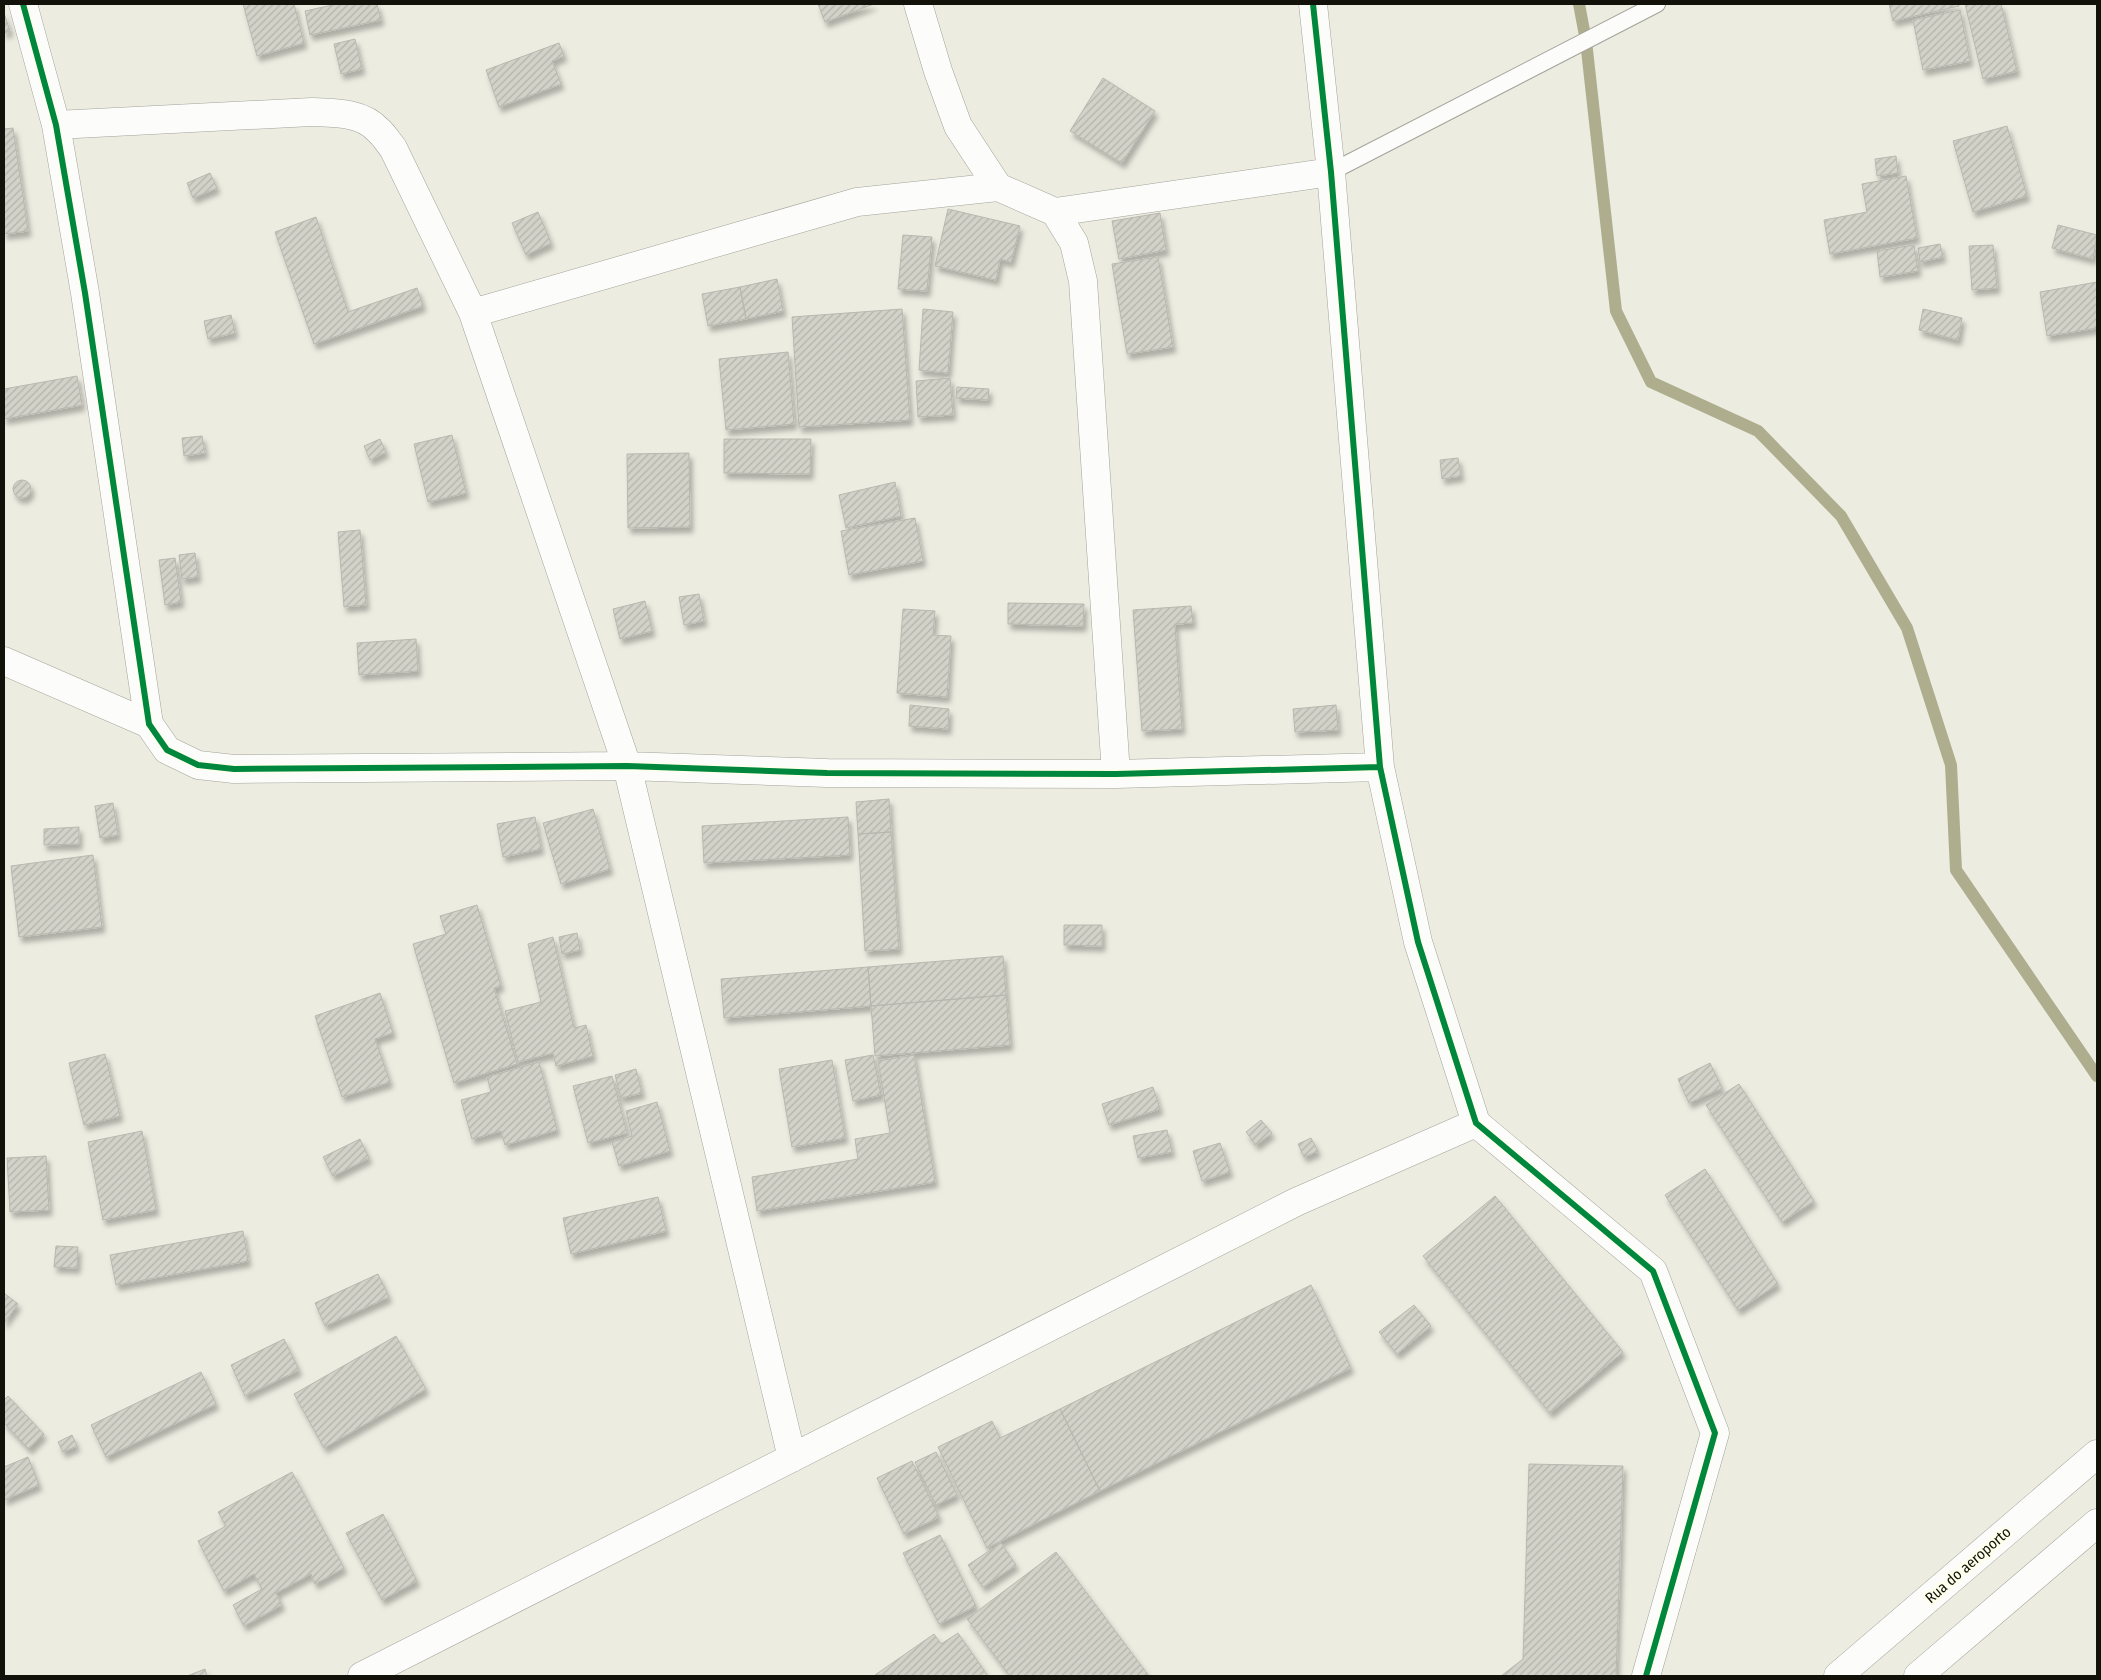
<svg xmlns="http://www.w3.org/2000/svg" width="2101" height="1680" viewBox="0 0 2101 1680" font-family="'Fira Sans Condensed',sans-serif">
<defs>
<pattern id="building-hatch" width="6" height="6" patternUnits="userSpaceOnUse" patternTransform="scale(1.25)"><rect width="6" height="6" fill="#d2d2c9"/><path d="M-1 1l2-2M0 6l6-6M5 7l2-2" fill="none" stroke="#b3b3ab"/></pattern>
<filter id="shadow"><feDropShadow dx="3" dy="5.5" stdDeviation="2.5" flood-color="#0004"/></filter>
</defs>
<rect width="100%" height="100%" fill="#ecece1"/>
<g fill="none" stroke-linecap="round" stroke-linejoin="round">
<!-- stream -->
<path stroke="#aeae8e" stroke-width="12" d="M1579,4l7,37 30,270 35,71 107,49 83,85 66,112 44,137 5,105 141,206"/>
</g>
<!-- building -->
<path fill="url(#building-hatch)" stroke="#b8b8b0" filter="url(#shadow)" d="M243,4h51l10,39 -47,13z
M337,4h40l4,16 -71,15 -5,-24z
M818,4h56l-49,18z
M1889,4h70v2l-66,15z
M1965,4h36l16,67 -34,8z
M1960,10l10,51 -47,9 -10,-50z
M4,13l6,18 -6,2z
M355,39l7,30 -21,5 -7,-30z
M559,43l5,13 -12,5 9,23 -62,23 -13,-37z
M1103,78l52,33 -33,52 -52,-32z
M2007,126l20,70 -54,16 -20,-71z
M13,128l15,103 -24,3v-105z
M1896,156l2,17 -21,3 -2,-17z
M210,173l7,15 -24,10 -6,-15z
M1906,176l11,62 -87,16 -6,-34 43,-8 -5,-28z
M948,209l72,17 -9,36 -11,-3 -4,21 -61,-14z
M538,212l13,31 -25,12 -14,-32z
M1160,213l6,37 -47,9 -7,-38z
M316,217l32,95 69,-24 6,18 -109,38 -39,-112z
M2058,225l39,10 -4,24 -41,-11z
M903,235l29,2 -5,54 -29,-2z
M1940,244l3,13 -23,5 -2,-14z
M1914,245l4,26 -38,6 -3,-26z
M1993,245l4,43 -25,2 -3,-44z
M1158,257l15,90 -46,7 -15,-90z
M777,279l6,32 -37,8 -6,-32z
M2097,282v46l-50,8 -7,-44z
M740,287l6,32 -38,7 -6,-32z
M902,309l8,111 -111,7 -7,-110z
M923,309l30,3 -5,61 -29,-3z
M1923,309l39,9 -4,22 -39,-10z
M231,315l4,18 -27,6 -4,-18z
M788,352l6,72 -68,6 -7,-71z
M77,376l5,29 -78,14v-30z
M950,378l3,37 -35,2 -2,-36z
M957,387l32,2 -1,11 -32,-2z
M452,435l14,58 -38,9 -14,-58z
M202,436l3,17 -21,3 -2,-18z
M380,439l6,13 -16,8 -6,-14z
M724,439h87l-1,35 -86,-1z
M689,453l1,74 -62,1 -1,-74z
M1458,458l3,18 -19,3 -2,-19z
M13 489a9 9 0 1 1 18 0a9 9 0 1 1-18 0Z
M895,482l6,34 -55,12 -7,-33z
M915,518l8,43 -74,14 -8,-44z
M360,530l6,75 -22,2 -6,-75z
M195,553l3,24 -16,2 -3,-24z
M175,558l6,44 -16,3 -6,-45z
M699,594l5,27 -20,4 -5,-28z
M645,601l7,30 -32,8 -7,-30z
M1008,603l76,1 -1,22 -75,-2z
M1191,606l2,17 -18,1 7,105 -40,2 -9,-121z
M903,609l32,2 -2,24 18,1 -4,61 -50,-4z
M416,639l2,32 -59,4 -2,-32z
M910,705l39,4 -1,20 -39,-3z
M1336,705l2,25 -43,2 -2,-23z
M889,799l2,33 -33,2 -2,-32z
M113,803l5,32 -18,3 -5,-32z
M593,809l17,60 -49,15 -18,-61z
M535,817l6,32 -38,8 -6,-33z
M848,817l2,38 -146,8 -2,-37z
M79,827v17l-35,1v-16z
M891,832l8,117 -34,2 -7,-117z
M93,855l9,72 -83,10 -8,-71z
M477,905l24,81 -7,2 23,76 -63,19 -41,-139 33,-10 -6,-18z
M1064,925h38v21l-38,-1z
M577,933l3,17 -18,4 -3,-17z
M553,937l21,91 12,-3 7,31 -37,10 -3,-13 -35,9 -13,-51 36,-9 -13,-58z
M1003,956l3,39 -135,11 -3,-39z
M868,967l3,39 -147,12 -3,-39z
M380,993l13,40 -18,6 15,43 -48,15 -27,-81z
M1006,995l4,50 -135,11 -4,-50z
M105,1054l15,62 -36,9 -15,-62z
M873,1055l8,40 -28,6 -8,-41z
M914,1055l21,127 -178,29 -5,-34 106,-18 -3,-20 35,-6 -12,-72z
M832,1060l13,78 -53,9 -13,-78z
M539,1062l18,68 -52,15 -4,-14 -29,8 -11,-39 30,-8 -4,-15z
M1710,1063l12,25 -33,15 -11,-24z
M636,1069l6,24 -21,5 -6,-23z
M612,1076l15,57 -39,10 -15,-57z
M1739,1084l75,117 -32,21 -76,-117z
M1153,1087l7,22 -51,16 -7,-21z
M657,1102l13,49 -51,15 -7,-24 20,-6 -6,-25z
M1261,1120l11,13 -16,12 -10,-13z
M1167,1130l5,22 -34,6 -5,-22z
M142,1131l14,79 -53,10 -15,-78z
M1311,1138l7,13 -14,6 -6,-13z
M360,1139l9,19 -36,18 -10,-19z
M1220,1143l10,29 -28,9 -9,-30z
M46,1156l3,54 -39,2 -3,-54z
M1705,1169l73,115 -40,26 -73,-115z
M1495,1196l128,156 -73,61 -127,-157z
M658,1197l8,34 -95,23 -8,-36z
M243,1231l5,30 -132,24 -6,-30z
M56,1246l22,1 -1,21 -23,-1z
M378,1274l11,23 -64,29 -10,-23z
M1311,1285l40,83 -251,123 -40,-82z
M4,1293l14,11 -14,19z
M1414,1305l17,21 -34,28 -18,-22z
M396,1336l30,53 -102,59 -30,-54z
M284,1339l15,31 -54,26 -14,-31z
M201,1372l15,32 -110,53 -15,-32z
M8,1396l36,38 -15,15 -25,-26v-23z
M1060,1409l40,82 -113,57 -49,-101 54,-26 8,17z
M72,1435l5,11 -14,6 -5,-10z
M936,1452l21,43 -21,10 -21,-43z
M28,1457l11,28 -35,15v-33z
M912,1461l27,56 -35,17 -27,-56z
M1529,1464l94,2 -7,210h-115l22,-17z
M292,1472l52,96 -29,16 -4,-10 -35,19 6,12 -38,21 -11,-21 29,-16 -8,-15 -30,17 -26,-50 28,-15 -8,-14z
M383,1514l34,67 -35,19 -36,-67z
M940,1535l36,71 -37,18 -36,-71z
M1001,1543l15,22 -33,22 -15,-22z
M1056,1552l93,124h-139l-43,-57z
M958,1633l30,43 -113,-1 59,-41 7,10z
M205,1669l2,7h-20z"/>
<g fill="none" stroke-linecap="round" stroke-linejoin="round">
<defs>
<path id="lane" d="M1331,172l326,-168"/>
<path id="street" d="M23,4l33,121 29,168 64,431 18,26 31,15 36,4 393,-3 200,7 289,1 264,-7
M918,4l20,67 20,55 40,61 57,25 19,31 9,38 33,493
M1313,4l18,168 49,595 38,175 58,181 177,148 62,162 -69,243
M56,125l256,-13c22,1 50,0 66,18 6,5 10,12 15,18l80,165 154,453 165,692
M1055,212l276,-40
M473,313l384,-111 141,-15
M4,661l145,63
M362,1676l934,-474 180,-79"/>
<path id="secondary" d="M1838,1676l259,-222
M1918,1676l179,-153"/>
</defs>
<!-- lane casing -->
<use href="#lane" stroke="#a3a39b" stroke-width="18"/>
<!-- street casing -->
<use href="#street" stroke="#a3a39b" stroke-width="29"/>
<!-- secondary casing -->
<use href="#secondary" stroke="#a3a39b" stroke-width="29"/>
<!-- lane -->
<use href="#lane" stroke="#fcfcfa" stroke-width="16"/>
<!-- street -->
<use href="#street" stroke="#fcfcfa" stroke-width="28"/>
<!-- secondary -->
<use href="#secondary" stroke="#fcfcfa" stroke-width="28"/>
<defs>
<path id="cycleway" d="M23,4l33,121 29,168 64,431 18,26 31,15 36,4 393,-3 200,7 289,1 264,-7
M1313,4l18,168 49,595 38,175 58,181 177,148 62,162 -69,243"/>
</defs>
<!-- cycleway casing -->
<use href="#cycleway" stroke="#feffea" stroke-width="9"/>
<!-- cycleway -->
<use href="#cycleway" stroke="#00873e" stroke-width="6"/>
</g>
<g text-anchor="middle" stroke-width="5" stroke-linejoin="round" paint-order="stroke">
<!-- street labels -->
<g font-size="15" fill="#12120b" stroke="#feffea">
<text transform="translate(1968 1565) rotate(-41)" y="5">Rua do aeroporto</text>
</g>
</g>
<!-- border -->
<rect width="2101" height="1680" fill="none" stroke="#12120b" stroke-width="10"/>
</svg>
